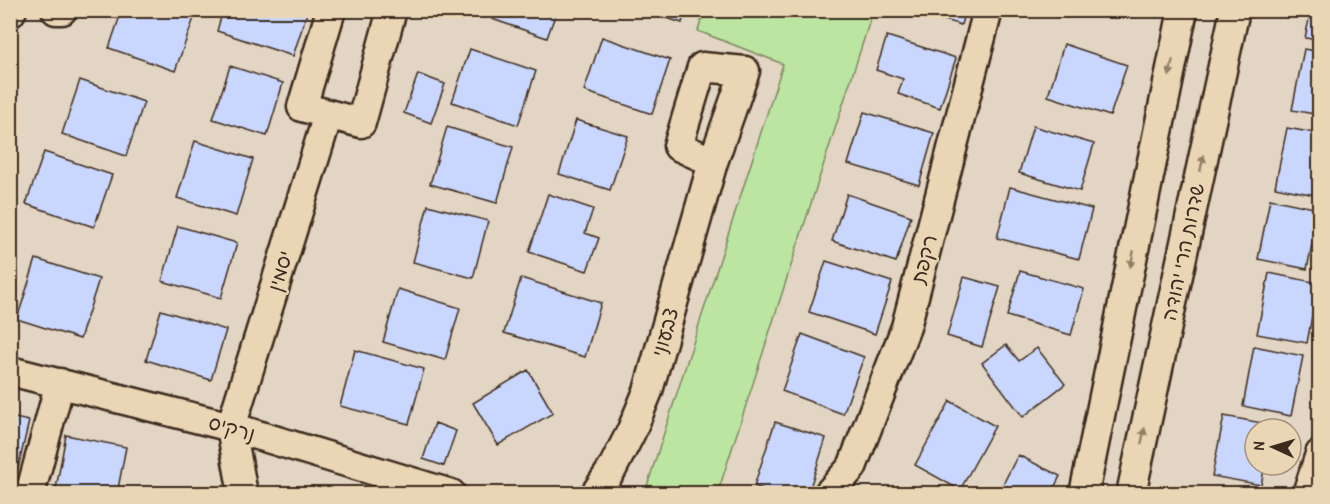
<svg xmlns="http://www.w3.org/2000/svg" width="1330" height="504" viewBox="0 0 1330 504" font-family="'Patrick Hand','Playpen Sans Hebrew',sans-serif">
<rect width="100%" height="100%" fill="#e3d5c3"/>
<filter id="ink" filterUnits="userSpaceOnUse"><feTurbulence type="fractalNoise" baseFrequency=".0167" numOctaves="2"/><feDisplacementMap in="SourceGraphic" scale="12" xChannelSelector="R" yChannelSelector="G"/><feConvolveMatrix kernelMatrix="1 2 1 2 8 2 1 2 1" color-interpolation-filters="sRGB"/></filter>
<g filter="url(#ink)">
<!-- green -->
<path fill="#bbe5a1" stroke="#7b8860" stroke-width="1.5" d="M704,11h169l-154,478 -72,-3 136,-422 -85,-33z"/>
<!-- building -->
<path fill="#c9d6fd" stroke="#3b2a1e" stroke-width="1.5" d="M122,10h49l23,8 -19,53 -66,-23z
M223,10h85l-15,46 -76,-25z
M495,10h62l-10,28 -55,-19z
M642,10h43l-3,13z
M913,10h52l-4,15z
M1311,10h9v30l-15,-2z
M887,36l69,22 -16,50 -42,-14 5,-15 -27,-9z
M602,37l68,23 -18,54 -68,-23z
M1064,44l63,21 -17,51 -62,-20z
M470,49l66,22 -18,54 -66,-23z
M1304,49l16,3v63l-28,-5z
M230,66l53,17 -16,53 -54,-17z
M418,74l27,10 -14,39 -27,-10z
M80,80l64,22 -18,54 -64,-22z
M864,112l70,21 -15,52 -71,-21z
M576,120l52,16 -18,54 -51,-16z
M1033,126l61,18 -14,47 -61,-18z
M447,127l66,20 -16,56 -67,-19z
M1287,128l33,6v62l-45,-9z
M195,141l58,18 -17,57 -59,-18z
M44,152l68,23 -18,52 -68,-23z
M1010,187l82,22 -13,50 -82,-21z
M548,194l45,15 -8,24 14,5 -12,33 -58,-19z
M847,194l64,22 -15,46 -64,-21z
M1270,199l49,10 -12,60 -49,-10z
M428,205l60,16 -15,57 -60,-16z
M178,226l59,17 -16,55 -59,-17z
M36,259l63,20 -19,60 -63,-20z
M826,261l66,21 -17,52 -66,-22z
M1020,271l64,18 -13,46 -64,-19z
M1269,273l49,10 -11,60 -50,-9z
M964,277l36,10 -18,60 -35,-11z
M521,278l80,25 -16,54 -81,-24z
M398,289l62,19 -15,52 -62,-18z
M161,310l65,20 -15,50 -65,-20z
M802,334l62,23 -21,57 -61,-23z
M1006,345l13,16 18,-13 28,36 -42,33 -41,-54z
M1254,346l49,10 -12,60 -48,-10z
M355,350l69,19 -15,55 -69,-18z
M528,370l25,43 -55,32 -25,-42z
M950,401l45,25 -35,64 -45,-25z
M1224,416l49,9 -1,4h-17v36h10l-4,20 -49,-9z
M10,417l19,4 -17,73h-2z
M775,422l51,16 -18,56h-31l-23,-8z
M435,423l21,8 -12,35 -21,-7z
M66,435l60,12 -9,47h-62z
M1018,455l42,21 -9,18h-53z"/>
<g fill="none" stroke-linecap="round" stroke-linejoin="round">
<defs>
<path id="minor" d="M56,10h6
M331,10l-29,97 59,16 31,-113
M10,13l2,-3
M10,371l221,56 220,67
M30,494l30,-111
M243,494l-12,-67 97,-312
M595,494l17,-25 19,-37 17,-41 65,-229 32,-91 -43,-4 -24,79 35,16
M828,494l24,-27 54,-140 82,-317
M1084,494l99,-484
M1131,494l104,-484
M1307,494l13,-40"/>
</defs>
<!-- minor casing -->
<use href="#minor" stroke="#3b2a1e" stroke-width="33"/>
<!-- minor -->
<use href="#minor" stroke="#ead5b4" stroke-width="28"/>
</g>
<!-- one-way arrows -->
<defs><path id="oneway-solid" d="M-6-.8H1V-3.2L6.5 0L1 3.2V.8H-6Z" transform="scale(1.5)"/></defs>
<g fill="#928069">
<use href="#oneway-solid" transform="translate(1171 68) rotate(102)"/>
<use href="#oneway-solid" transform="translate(1202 163) rotate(-78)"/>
<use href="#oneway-solid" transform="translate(1132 259) rotate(102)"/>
<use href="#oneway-solid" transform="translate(1143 436) rotate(-78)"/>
</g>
</g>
<g text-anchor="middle" stroke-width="5" stroke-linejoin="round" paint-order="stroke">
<!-- street labels -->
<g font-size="20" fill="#3b2a1e" stroke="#ead5b4">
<text transform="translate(1183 252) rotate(-78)" y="7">שדרות הרי יהודה</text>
<text transform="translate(924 259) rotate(-75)" y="7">רקפת</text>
<text transform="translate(280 271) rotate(-73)" y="7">יסמין</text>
<text transform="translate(665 332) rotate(-74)" y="7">צבעוני</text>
<text transform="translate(232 428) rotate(16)" y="7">נרקיס</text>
</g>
</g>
<!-- margin -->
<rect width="1330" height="504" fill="none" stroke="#ead5b4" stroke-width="36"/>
<rect x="18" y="18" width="1294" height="468" fill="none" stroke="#3b2a1e" stroke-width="2" filter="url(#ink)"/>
<!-- north arrow -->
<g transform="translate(1273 447) rotate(274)"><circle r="28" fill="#ead5b4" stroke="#a49178" stroke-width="1.5"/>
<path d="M0-4.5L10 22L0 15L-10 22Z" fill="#3b2a1e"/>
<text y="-9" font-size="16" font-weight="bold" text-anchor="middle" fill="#3b2a1e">N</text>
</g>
</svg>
